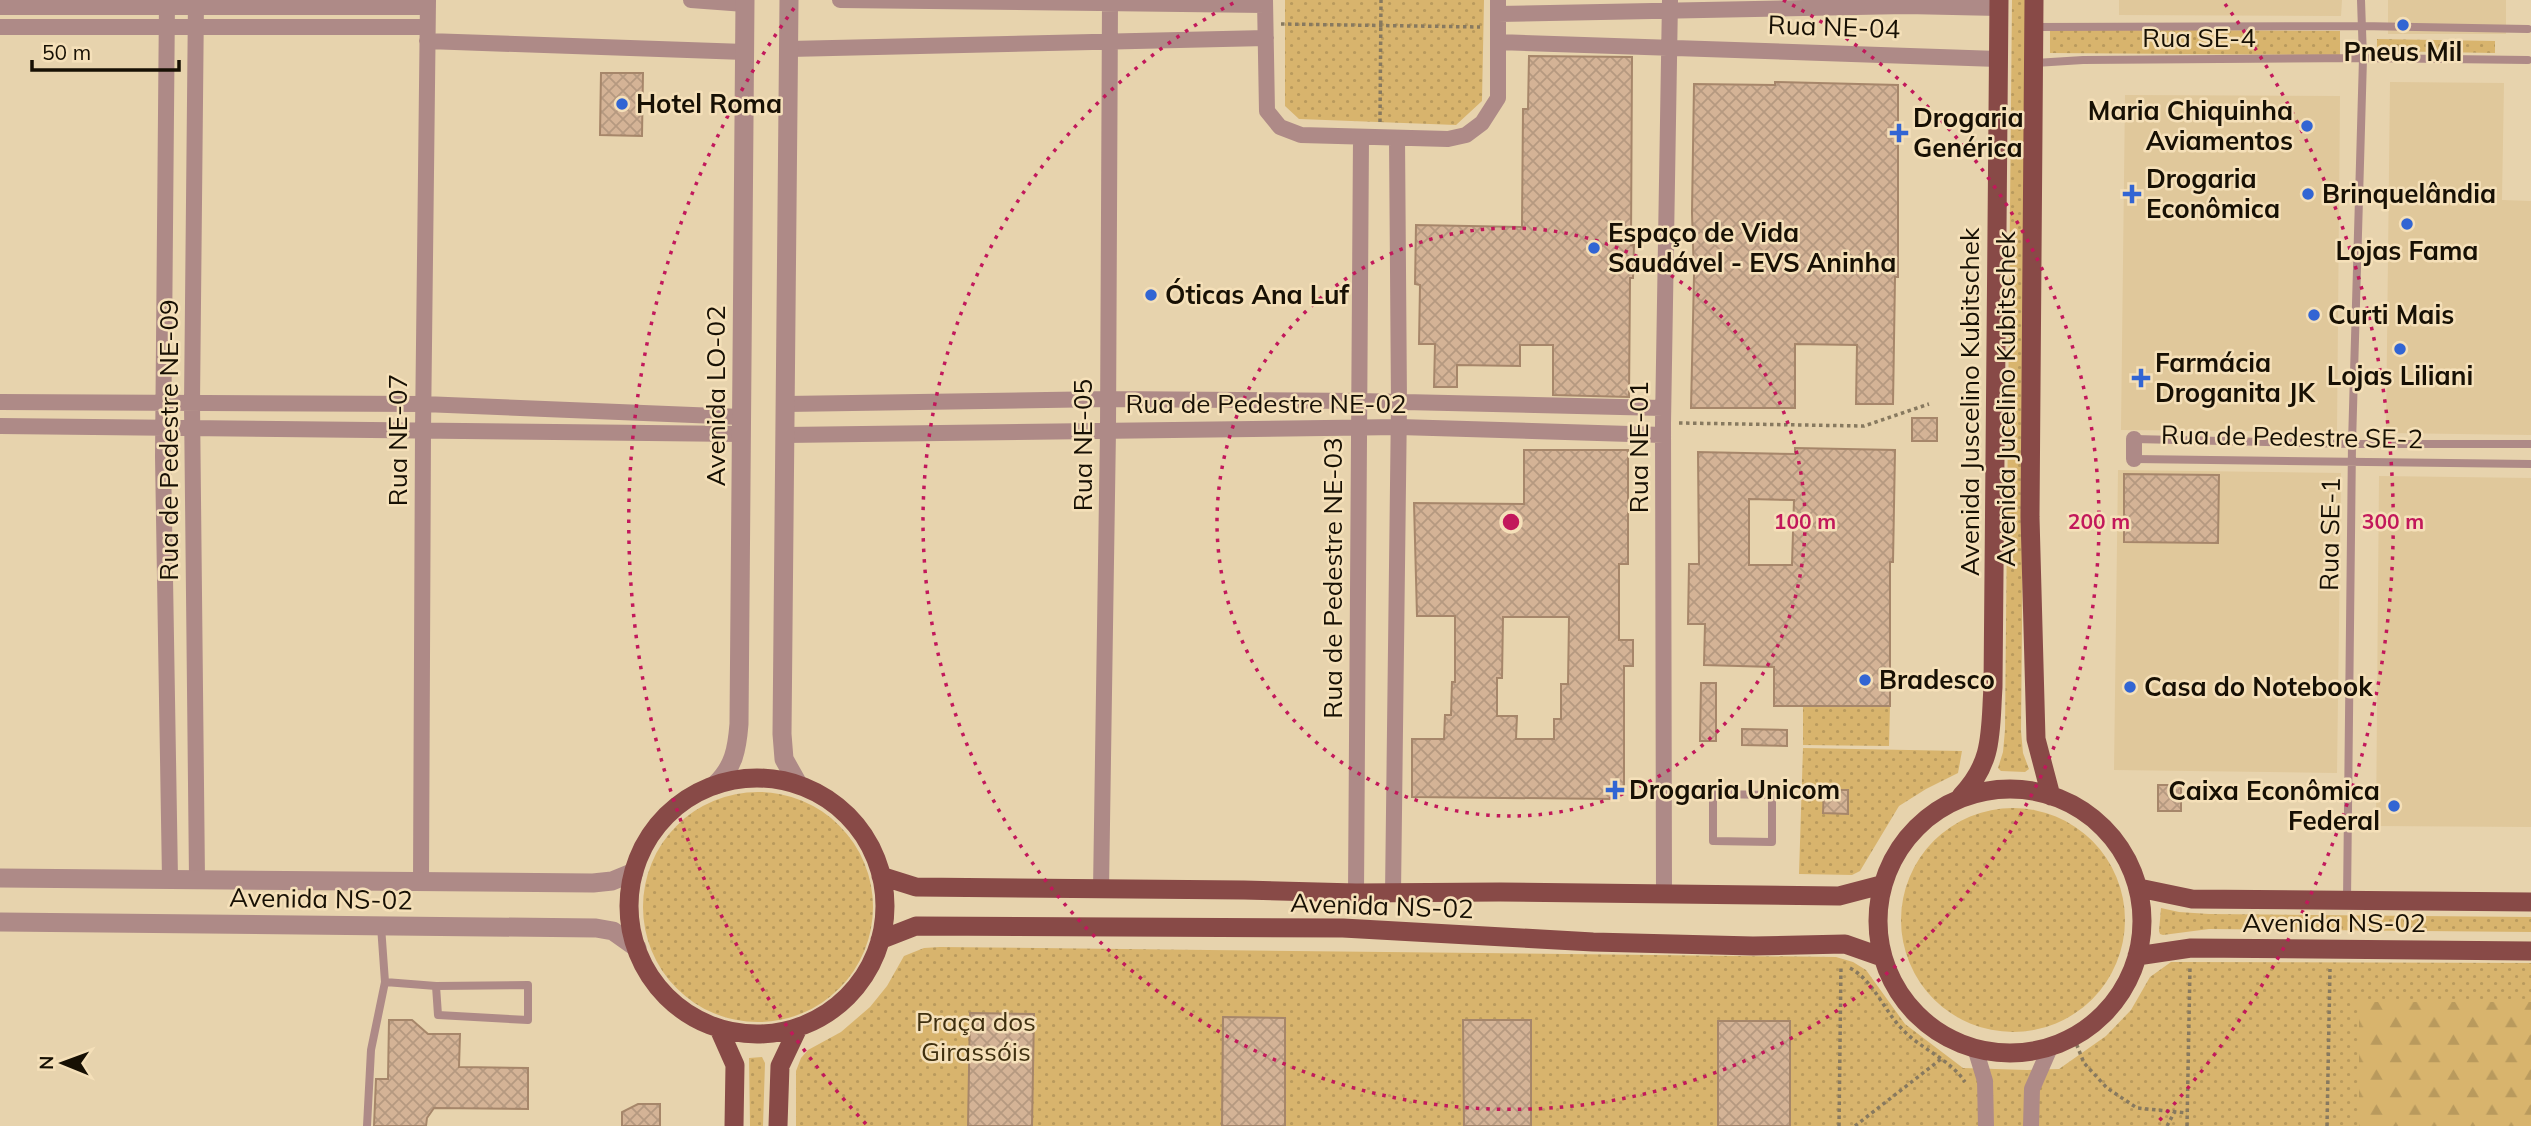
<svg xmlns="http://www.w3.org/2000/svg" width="2531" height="1126" viewBox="0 0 2531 1126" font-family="Mulish,sans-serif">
<defs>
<pattern id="grass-dots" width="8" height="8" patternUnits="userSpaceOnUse" patternTransform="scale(1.75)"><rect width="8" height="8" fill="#d8b46d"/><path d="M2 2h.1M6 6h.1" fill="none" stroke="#b99a5d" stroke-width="1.8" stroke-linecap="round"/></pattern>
<pattern id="forest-firs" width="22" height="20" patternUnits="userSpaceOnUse" patternTransform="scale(1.75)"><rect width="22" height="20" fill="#d8b46d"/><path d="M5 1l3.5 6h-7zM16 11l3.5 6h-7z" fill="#b99a5d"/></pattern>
<pattern id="building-cross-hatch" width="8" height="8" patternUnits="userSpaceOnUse" patternTransform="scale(1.75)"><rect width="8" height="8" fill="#d4b396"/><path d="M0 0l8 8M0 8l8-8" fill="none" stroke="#b59980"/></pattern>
</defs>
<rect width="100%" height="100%" fill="#e7d3ad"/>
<!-- built -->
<path fill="#e0c89b" d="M2119,0h223l-1,16 -222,-1z
M2388,0h118v34h-118z
M2390,82l114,1 -2,117 29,1v234l-145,-2z
M2125,95l215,1 -3,336 -216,-2z
M2118,470l223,3 -4,300 -223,-3z
M2379,476l152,2v349l-155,-1z"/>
<!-- grass -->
<path fill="url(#grass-dots)" d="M1285,0h199l-2,101 -26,24 -157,-6 -14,-13z
M2012,0h16l-7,731 2,22 6,16 -4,3 -24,-1 -3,-3 5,-16 2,-22z
M2050,29l290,2v24l-290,-2z
M2377,39l118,2v12l-118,-2z
M1803,706h87l-1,40 -86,-1z
M1803,748l159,3 -4,22 -32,16 -27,17 -39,65 -8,4 -53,-1z
M643 907a115 115 0 1 1 230 0a115 115 0 1 1-230 0Z
M1901 920a112 112 0 1 1 224 0a112 112 0 1 1-224 0Z
M2161,908l18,4 30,2 322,3v15l-322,-3 -46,6 -3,-1 -1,-3z
M940,947l896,10 17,5 13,8 39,54 58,44 64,2 32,-1 47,-33 25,-26 19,-33 21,-15 360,1v163h-1735v-55l5,-13 7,-8 33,-18 29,-25 17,-21 17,-30 20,-8z
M762,1057l3,6 -2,63h-13l-1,-68z"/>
<!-- forest -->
<path fill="url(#forest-firs)" d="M2359,1002h172v124h-172z"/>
<!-- building -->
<path fill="url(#building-cross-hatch)" stroke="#a6866a" stroke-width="2" fill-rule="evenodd" d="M1529,56l103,1 -1,188h3l-1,33h-3l-1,119 -76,-2v-50h-33v21l-63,-1v22h-23l1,-43h-16l1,-59 -5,-1 1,-59 106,2 1,-118h5z
M601,73h42l-1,63 -42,-1z
M1775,82l123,3v192h-3l-2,127h-37l1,-59 -62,-1v64h-104l3,-132 -2,-63 2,-129 81,1z
M1912,418h25v23h-25z
M1795,448l100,2 -2,112h-3v144h-116v-39l-70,-2 1,-41h-17l1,-60h10l-1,-112 97,2zM1749,499l45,1 -2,65h-43z
M1524,450h104v114h-9v76h14v26h-9v123l-11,10 -201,-2v-58h32l1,-24h6l1,-33h3v-66h-38l-3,-113 110,1zM1503,617h66l-1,67h-7v35h-7v20h-38l1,-23h-20v-38h5z
M2124,474l95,1 -1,68 -94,-1z
M1701,683h15v58h-16z
M1742,729l45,1v16l-45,-1z
M2158,785h23v26h-23z
M1824,790h24v24l-25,-1z
M970,1013l64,1 -2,112h-64z
M1223,1017l62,1v108h-63z
M389,1020h23l16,14h32l-1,33 69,1v41l-94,-1 -7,10 -1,8h-52l2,-47h12z
M1463,1020h68v106h-67z
M1718,1021h72v105h-72z
M638,1104h22v22h-38v-14z"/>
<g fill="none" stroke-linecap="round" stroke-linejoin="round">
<!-- path -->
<path stroke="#87795f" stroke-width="3.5" stroke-dasharray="3.5 3.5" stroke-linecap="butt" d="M1281,24l199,3
M1380,122l1,-122
M1679,423l185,3 65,-22
M1850,968c24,13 34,43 53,62 19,20 47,29 62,52
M2074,1038l10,25 23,25 30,20 50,5
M1839,1126l2,-161
M1855,1126l86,-67
M2167,1126l8,-15
M2187,1126l3,-159
M2327,1126l3,-157"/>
<!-- service -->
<path stroke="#ae8a87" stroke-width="8" d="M2034,27l326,-1 168,3
M2035,63l48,-3 280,-2 165,2
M2134,439l218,5h179
M2134,459l397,5
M1713,794l59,1v47l-59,-1z
M2347,900l5,-456 11,-386 -2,-58
M381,926l4,56 51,4 2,29 90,5v-35l-92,1
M367,1126l4,-76 14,-68"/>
<!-- minor -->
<path stroke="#ae8a87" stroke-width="16" d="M167,0l-4,457 7,422
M196,0l-4,404 5,475
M691,0l54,4
M840,0l425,5
M1265,0l2,111 13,16 21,8 147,4 18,-4 16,-12 16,-25v-98
M0,7h428
M1498,14l408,-8 93,2
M0,27h427
M427,41l318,11
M1498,42l500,17
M789,49l477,-11
M0,402l423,2 319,13
M786,404l322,-5 251,2 304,7
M0,426l741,8
M785,435l614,-8 264,8
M2134,459v-20
M421,881l2,-450 5,-431
M1101,890l7,-460 2,-430
M1356,893l5,-755
M1393,894l6,-491 -2,-265
M1664,895l-1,-472 7,-423
M1975,1048l10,33 1,45
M2031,1126l1,-37 17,-39"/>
<!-- tertiary -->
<path stroke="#ae8a87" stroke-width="19" d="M789,0l-7,734 2,25 14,25
M715,785c19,-18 22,-36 24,-61l6,-724
M0,878l593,5 19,-2 22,-9
M0,922l596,6 17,3 24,17"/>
<!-- primary -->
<path stroke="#884a47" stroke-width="19" d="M2034,0l-4,517 6,222 15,57
M629 906a128 128 0 1 1 256 0a128 128 0 1 1-256 0Z
M1878 921a132 132 0 1 1 264 0a132 132 0 1 1-264 0Z
M1961,796c33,-34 29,-65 32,-109l6,-687
M881,876l35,11 328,3 112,3 144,-1 339,4 42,-11
M2139,888l53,11 339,3
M880,940l36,-14 427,2 250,14 160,4 92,-2 37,13
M2137,956l54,-8 340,3
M719,1029l16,36 -1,61
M778,1126l2,-60 18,-38"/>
</g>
<!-- distance rings -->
<g fill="none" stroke="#c2185b" stroke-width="3.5" stroke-dasharray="3.5 7">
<circle cx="1511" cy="522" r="294"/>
<path d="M1783 0A588 588 0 1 1 1239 0"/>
<path d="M866 1124A882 882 0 0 1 797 4M2225 4A882 882 0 0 1 2156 1124"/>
</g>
<!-- markers -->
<g fill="#3265d3" stroke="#f5e0b9" stroke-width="2.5">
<circle cx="2403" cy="25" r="7"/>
<circle cx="622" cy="104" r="7"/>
<circle cx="2307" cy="126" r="7"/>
<path d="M1895.5 122.5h7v7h7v7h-7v7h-7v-7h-7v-7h7z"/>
<path d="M2128.5 183.5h7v7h7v7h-7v7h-7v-7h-7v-7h7z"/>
<circle cx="2308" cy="194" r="7"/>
<circle cx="2407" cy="224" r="7"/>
<circle cx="1594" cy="248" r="7"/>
<circle cx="1151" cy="295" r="7"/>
<circle cx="2314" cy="315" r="7"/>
<circle cx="2400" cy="349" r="7"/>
<path d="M2137.5 367.5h7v7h7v7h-7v7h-7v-7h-7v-7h7z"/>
<circle cx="1865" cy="680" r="7"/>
<circle cx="2130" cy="687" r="7"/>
<path d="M1611.5 779.5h7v7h7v7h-7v7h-7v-7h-7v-7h7z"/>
<circle cx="2394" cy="806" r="7"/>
</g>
<g text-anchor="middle" stroke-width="5" stroke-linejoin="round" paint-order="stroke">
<!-- street labels -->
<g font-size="26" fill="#171004" stroke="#f5e0b9">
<text transform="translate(1834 27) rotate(2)" y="9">Rua NE-04</text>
<text x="2199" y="47">Rua SE-4</text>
<text transform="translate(716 396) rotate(-90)" y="9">Avenida LO-02</text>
<text transform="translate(2006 399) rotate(-90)" y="9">Avenida Jucelino Kubitschek</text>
<text transform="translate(1970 402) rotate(-90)" y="9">Avenida Juscelino Kubitschek</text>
<text x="1266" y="413">Rua de Pedestre NE-02</text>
<text transform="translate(2292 437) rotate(1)" y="9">Rua de Pedestre SE-2</text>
<text transform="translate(169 440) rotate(-90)" y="9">Rua de Pedestre NE-09</text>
<text transform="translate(398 440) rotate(-90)" y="9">Rua NE-07</text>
<text transform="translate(1083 445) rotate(-90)" y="9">Rua NE-05</text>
<text transform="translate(1639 447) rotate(-90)" y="9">Rua NE-01</text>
<text transform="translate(2330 534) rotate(-89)" y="9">Rua SE-1</text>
<text transform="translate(1333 578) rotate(-90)" y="9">Rua de Pedestre NE-03</text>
<text transform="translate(321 899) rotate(1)" y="9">Avenida NS-02</text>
<text transform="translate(1382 906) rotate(2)" y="9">Avenida NS-02</text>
<text x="2334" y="932">Avenida NS-02</text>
</g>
<!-- poi labels -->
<g font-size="26" font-weight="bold" fill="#171004" stroke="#f5e0b9" text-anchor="start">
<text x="2403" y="61" text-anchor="middle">Pneus Mil</text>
<text x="636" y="113">Hotel Roma</text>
<text x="2293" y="120" text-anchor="end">Maria Chiquinha<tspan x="2293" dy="30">Aviamentos</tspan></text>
<text x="1913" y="127">Drogaria<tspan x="1913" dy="30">Genérica</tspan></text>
<text x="2146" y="188">Drogaria<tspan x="2146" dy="30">Econômica</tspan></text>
<text x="2322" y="203">Brinquelândia</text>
<text x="1608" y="242">Espaço de Vida<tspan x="1608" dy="30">Saudável - EVS Aninha</tspan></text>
<text x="2407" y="260" text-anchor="middle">Lojas Fama</text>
<text x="1165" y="304">Óticas Ana Luf</text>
<text x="2328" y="324">Curti Mais</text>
<text x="2155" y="372">Farmácia<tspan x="2155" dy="30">Droganita JK</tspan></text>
<text x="2400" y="385" text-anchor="middle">Lojas Liliani</text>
<text x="1879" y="689">Bradesco</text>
<text x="2144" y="696">Casa do Notebook</text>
<text x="1629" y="799">Drogaria Unicom</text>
<text x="2380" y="800" text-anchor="end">Caixa Econômica<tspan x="2380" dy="30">Federal</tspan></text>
</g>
<!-- park labels -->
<g font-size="26" fill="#3f3010" stroke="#f5e0b9">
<text x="976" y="1031">Praça dos<tspan x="976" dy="30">Girassóis</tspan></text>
</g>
</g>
<circle cx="1511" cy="522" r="10" fill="#c2185b" stroke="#f5e0b9" stroke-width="3.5"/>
<g font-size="21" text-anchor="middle" font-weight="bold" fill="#c2185b" stroke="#f5e0b9" stroke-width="5" stroke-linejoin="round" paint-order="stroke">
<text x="1805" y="529">100 m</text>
<text x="2099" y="529">200 m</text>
<text x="2393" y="529">300 m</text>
</g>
<!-- north arrow -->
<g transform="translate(63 1063) rotate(271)" stroke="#f5e0b9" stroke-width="5" paint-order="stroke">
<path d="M0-5L12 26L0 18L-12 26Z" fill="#171004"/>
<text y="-10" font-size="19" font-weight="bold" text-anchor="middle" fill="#171004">N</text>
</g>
<!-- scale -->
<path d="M32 60v10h147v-10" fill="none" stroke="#171004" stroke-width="3.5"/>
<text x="42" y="60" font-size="21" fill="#171004" stroke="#f5e0b9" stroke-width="5" paint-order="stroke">50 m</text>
</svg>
